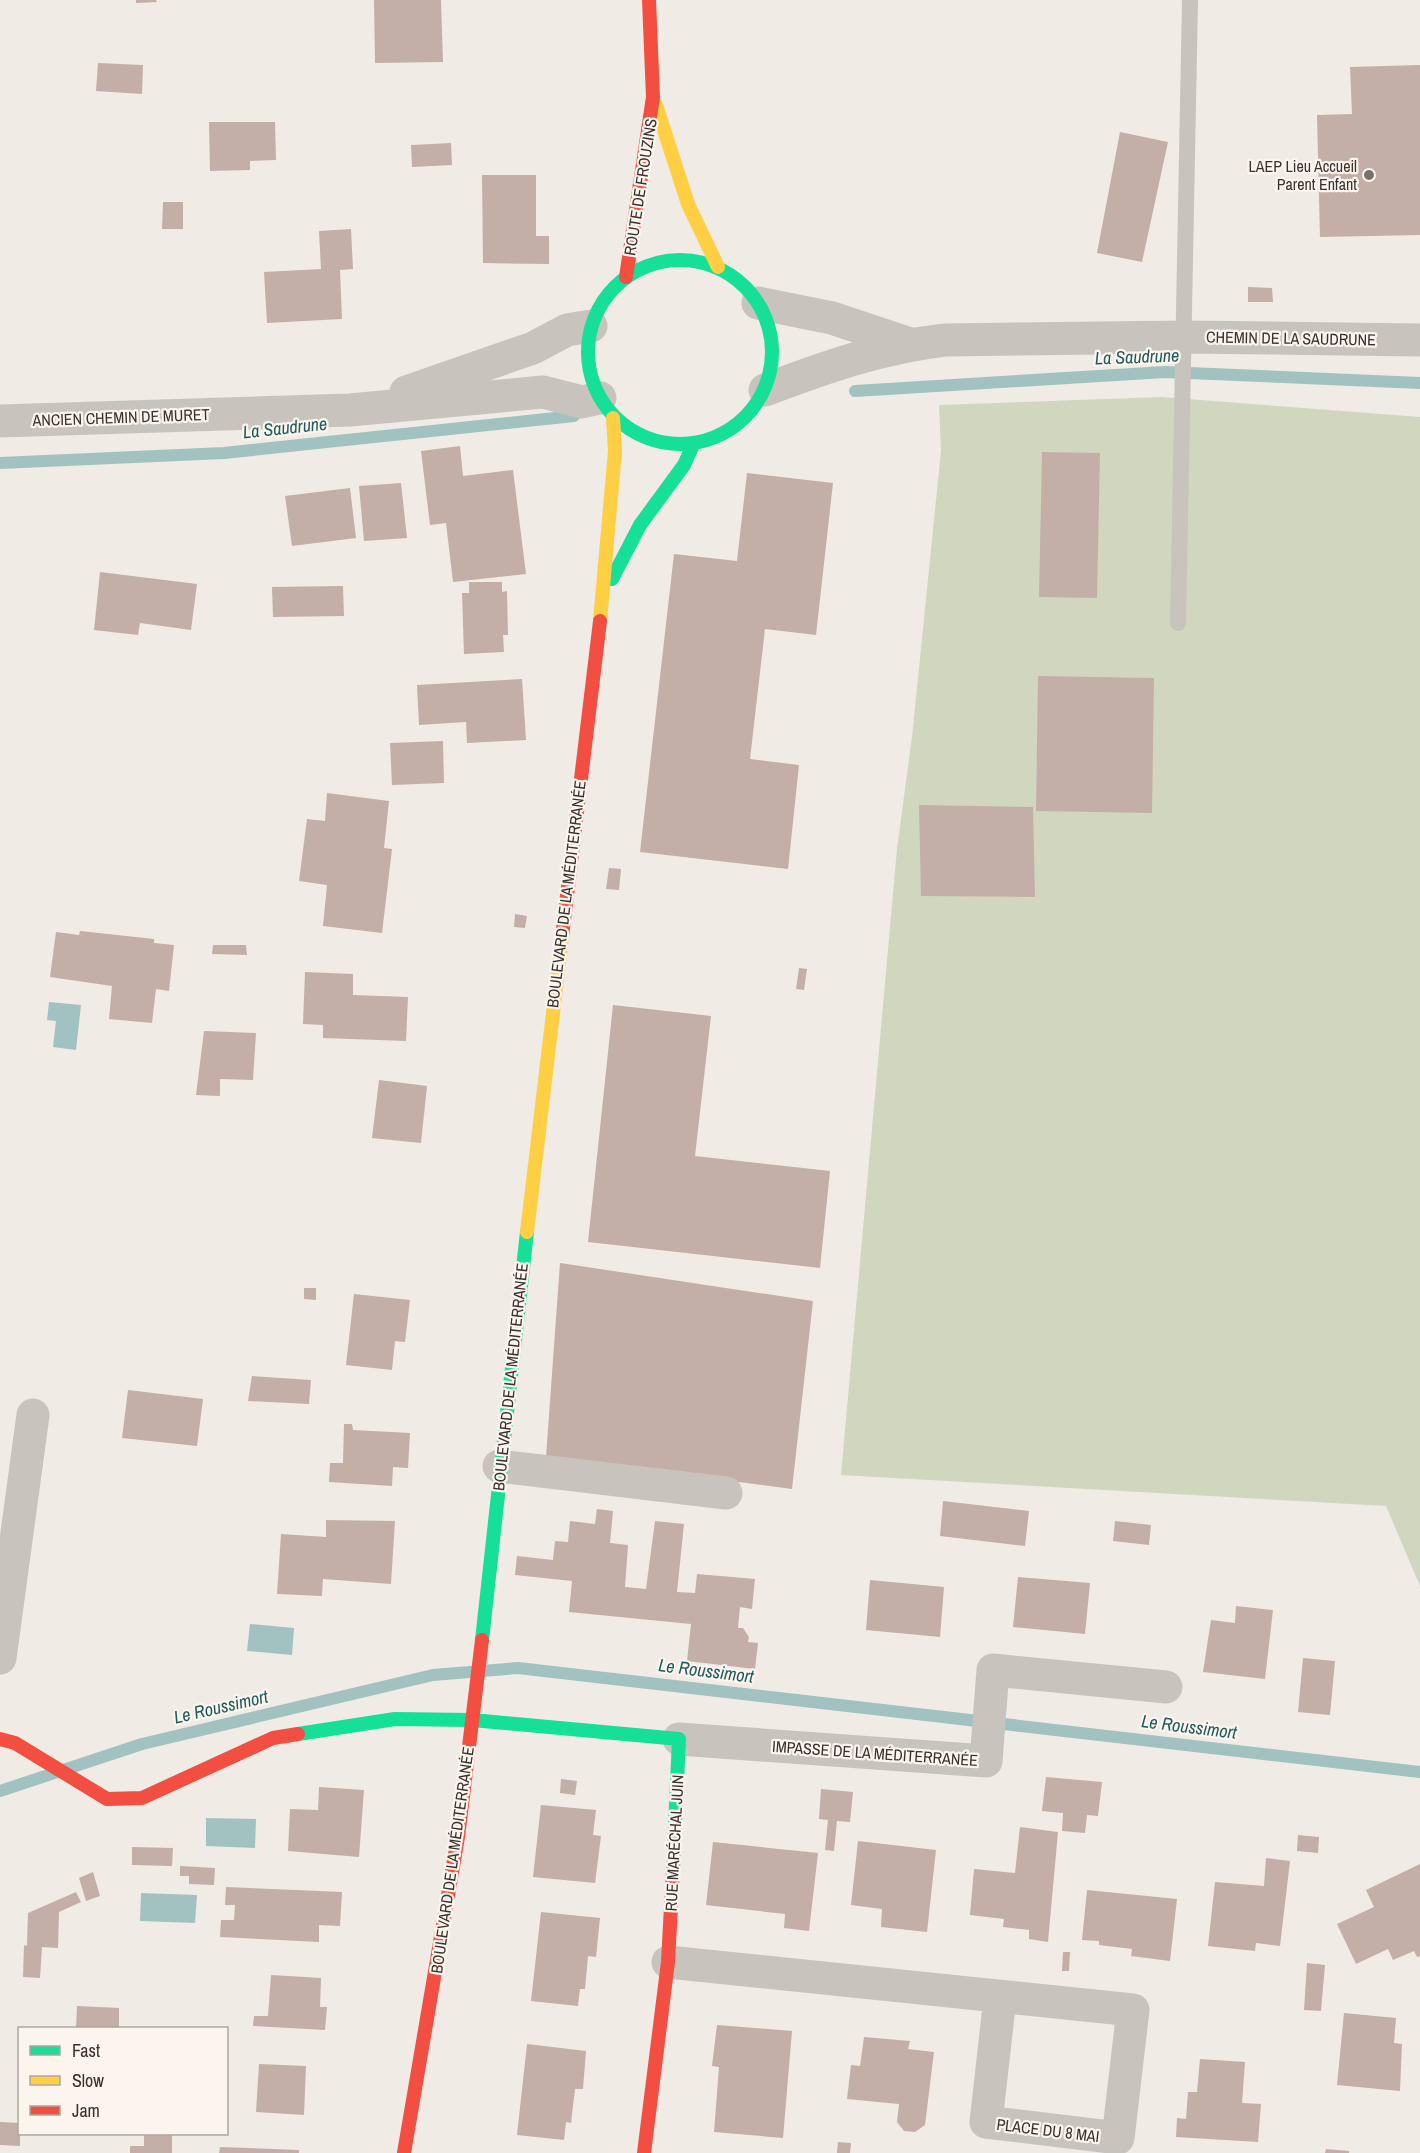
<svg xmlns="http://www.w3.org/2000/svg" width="1420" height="2153" viewBox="0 0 1420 2153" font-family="'Archivo Narrow',sans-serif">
<rect width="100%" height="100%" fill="#f0ebe5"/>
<!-- green -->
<path fill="#d1d6bf" d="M1161,397l259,20v1169l-34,-80 -545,-31 56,-626 15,-112 29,-286 -2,-46z"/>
<!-- water -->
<path fill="#a1c2c1" d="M49,1002l32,3 -5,45 -23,-3 3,-26 -9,-1z
M250,1624l44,4 -2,27 -45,-4z
M206,1818l50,1 -1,29 -49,-2z
M141,1893l56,2 -2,28 -55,-2z"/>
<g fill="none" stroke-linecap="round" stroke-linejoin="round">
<!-- stream -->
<path stroke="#a1c2c1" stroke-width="12" d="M855,391l310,-19 255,11
M0,463l224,-10 350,-37
M0,1791l142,-47 291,-69 85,-7 902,104"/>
</g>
<!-- building -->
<path fill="#c3afa7" d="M136,0h20l1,2 -21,1z
M374,0h67l2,62 -68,1z
M98,63l45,2 -1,29 -46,-3z
M1420,65v170l-100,2 -3,-122 35,-1 -2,-47z
M209,122h66l1,38 -26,1v9l-40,1z
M1120,132l48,10 -26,120 -45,-9z
M451,143l1,22 -40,2 -1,-22z
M482,175h54v61h13v28l-66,-1z
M163,202h20v27h-21z
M351,229l2,40 -13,1 2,49 -75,4 -3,-51 57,-3 -2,-38z
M1248,287l24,1 1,14h-25z
M460,446l3,30 50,-6 13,104 -73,8 -7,-59 -16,2 -9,-74z
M1042,452l58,1 -3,145 -58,-1z
M747,473l86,10 -17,152 -51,-6 -15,130 49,6 -11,104 -148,-17 34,-298 63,7z
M401,483l6,55 -43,3 -5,-55z
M350,488l6,50 -64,8 -7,-50z
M100,572l97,12 -6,46 -51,-7 -2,12 -44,-5z
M469,582h33v10l5,-1 1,44h-5l1,17 -40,2 -2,-61h7z
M343,586l1,30 -71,1 -1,-30z
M1038,676l116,2 -2,135 -116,-2z
M522,679l4,61 -59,3 -1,-21 -47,3 -2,-40z
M443,741l1,42 -52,2 -2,-42z
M327,793l62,8 -5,47 8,1 -10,84 -59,-7 4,-41 -28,-4 8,-62 18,2z
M919,805l114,2 2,90 -114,-1z
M609,868l12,1 -2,21 -13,-1z
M515,914l12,2 -2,12 -11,-1z
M80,931l74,8v4l20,2 -5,46 -13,-2 -4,34 -43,-4 3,-33 -62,-9 6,-45 23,3z
M213,945h33l1,10 -35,-1z
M799,968l8,1 -3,21 -8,-1z
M305,972l48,2v21l55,2 -2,44 -83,-3v-13l-20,-1z
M613,1005l98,11 -16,140 135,15 -10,97 -232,-26z
M204,1031l52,2 -3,47 -33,-1v17l-24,-1z
M379,1080l48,6 -6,57 -49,-5z
M560,1263l253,38 -21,188 -246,-32z
M304,1288h12v12l-12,-1z
M354,1294l56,6 -5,42 -10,-1 -3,29 -46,-5z
M252,1376l59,4 -2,24 -61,-3z
M128,1390l75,9 -6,47 -75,-8z
M344,1424h8l1,6 57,3 -2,35 -15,-1 -1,19 -63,-4 1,-19h13z
M943,1501l86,10 -4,35 -85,-10z
M597,1509l16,2 -3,32 18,2 -3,42 21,2 9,-68 29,3 -7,68 18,1 2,-19 58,5 -3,30 -12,-2 -2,21h5l6,9 -1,5 10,1 -3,26 -68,-8 4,-37 -122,-12 3,-31 -57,-6 2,-19 36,4 2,-19 13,1 2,-21 25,3z
M326,1520l69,1 -4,63 -68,-5 -1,17 -45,-2 4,-60 45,3z
M1115,1521l36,4 -2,20 -36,-4z
M1018,1577l72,6 -5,51 -72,-7z
M870,1580l74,7 -4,50 -74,-7z
M1236,1606l37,4 -8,69 -62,-7 8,-52 24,3z
M1303,1658l32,3 -5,54 -32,-3z
M1046,1777l56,5 -4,34 -11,-1 -2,18 -23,-2 1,-18 -21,-2z
M561,1779l16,2 -2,14 -15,-2z
M319,1787l45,3 -5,67 -71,-6 2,-42 28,1z
M821,1789l32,3 -3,30 -13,-1 -3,30 -9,-1 3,-30 -9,-1z
M541,1805l55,5 -3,25 8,1 -6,47 -62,-6z
M1020,1827l38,5 -10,110 -19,-3v-9l-26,-3 1,-8 -34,-4 4,-46 41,4z
M1298,1835l21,2 -1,16 -21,-2z
M858,1841l78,9 -9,82 -46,-5 1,-18 -31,-4z
M713,1842l105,11 -9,78 -25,-3 1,-14 -79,-9z
M132,1847l41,1 -1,18 -40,-1z
M1266,1858l24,3 -10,85 -24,-3 -1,8 -47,-5 7,-64 49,4z
M1420,1864v92l-3,1 -3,-6 -21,9 -5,-11 -32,15 -19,-40 37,-17 -8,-17z
M180,1866l35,2 -1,17 -25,-1v-8h-9z
M93,1872l7,24 -14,5 -7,-23z
M226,1887l116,5 -2,34 -21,-1v17l-99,-5 1,-17h13l1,-15h-10z
M1087,1890l90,9 -7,62 -39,-5 1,-7 -33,-4v-4l-17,-1z
M76,1892l5,10 -22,10 -1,36 -16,-1 -2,31 -17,-1 1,-32 3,1 1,-33z
M541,1912l59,6 -4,39 -8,-1 -3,33h-5l-2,17 -47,-5z
M1063,1952h7l-1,19h-7z
M1307,1963l18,2 -4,46 -17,-1z
M271,1975l50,3 -1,29h7l-2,23 -72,-4 1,-10h14z
M77,2006l42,2v20h-43z
M1344,2013l52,5 -2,25 8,1 -2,47 -63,-6z
M717,2025l75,6 -9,107 -69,-6 5,-65 -7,-1z
M864,2037l46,4 -2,8 26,3 -9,73 -10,7 -11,-1 -7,-9 2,-18 -52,-5 4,-34 9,1z
M527,2044l59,7 -3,38h-8l-4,34 -5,-1 -2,18 -47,-5z
M1200,2059l45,3 -3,41 19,1 -3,38 -82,-5 1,-19 9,1 2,-27h9z
M259,2064l47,2 -2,49 -48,-3z
M0,2122l20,1v23l-20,-1z
M144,2134h28v19h-42v-7h14z
M838,2142l13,1 -1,10h-13z
M220,2147l79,3v3h-80z
M1326,2149l23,2v2h-24z"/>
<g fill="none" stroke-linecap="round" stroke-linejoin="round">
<!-- lane -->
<path stroke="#c9c3be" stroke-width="16" d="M1178,623l12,-623"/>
<!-- street -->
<path stroke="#c9c3be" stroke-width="33" d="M758,303l74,15 78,26
M765,390c58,-22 117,-43 180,-50l240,-3 235,3
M406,392l127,-44 34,-18 24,-4
M0,421l350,-11 193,-18 39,10 18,-4
M499,1466l227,27
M0,1658l33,-243
M679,1739l307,22 7,-91 173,17
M668,1962l465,48 -15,128 -132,-16 14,-124"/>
<!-- fast -->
<path stroke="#16e098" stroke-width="14" d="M588 352a92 92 0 1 1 184 0a92 92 0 1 1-184 0Z
M612,579l28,-54 44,-60 9,-20
M482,1640l45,-408
M298,1734l97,-15 77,1 207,19 -6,130"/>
<!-- slow -->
<path stroke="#ffcf43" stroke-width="14" d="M656,105l32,99 30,63
M600,621l15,-170 -2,-33
M527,1232l35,-295"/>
<!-- jam -->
<path stroke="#f24e42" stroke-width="14" d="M626,277l27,-180 -4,-97
M562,937l38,-316
M0,1739l15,4 92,56 35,-1 131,-60 25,-4
M404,2153l54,-316 24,-197
M644,2153l24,-191 5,-93"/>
</g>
<!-- markers -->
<circle fill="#7a716c" stroke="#fbf5ee" stroke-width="2" cx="1369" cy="175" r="6"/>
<g text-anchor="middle" stroke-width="4.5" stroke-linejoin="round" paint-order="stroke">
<!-- poi labels -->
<g font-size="16" fill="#3b302b" stroke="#fbf5ee" text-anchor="end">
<text x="1357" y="172">LAEP Lieu Accueil<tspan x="1357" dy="18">Parent Enfant</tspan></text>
</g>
<!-- street labels -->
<g font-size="16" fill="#3b302b" stroke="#fbf5ee">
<text transform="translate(640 187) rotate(-81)" y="6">ROUTE DE FROUZINS</text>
<text transform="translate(1291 338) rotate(1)" y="6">CHEMIN DE LA SAUDRUNE</text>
<text transform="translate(121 417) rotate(-2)" y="6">ANCIEN CHEMIN DE MURET</text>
<text transform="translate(566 894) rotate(-83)" y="6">BOULEVARD DE LA MÉDITERRANÉE</text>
<text transform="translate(510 1377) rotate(-84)" y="6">BOULEVARD DE LA MÉDITERRANÉE</text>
<text transform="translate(875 1753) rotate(4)" y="6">IMPASSE DE LA MÉDITERRANÉE</text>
<text transform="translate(674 1843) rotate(-87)" y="6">RUE MARÉCHAL JUIN</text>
<text transform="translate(452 1860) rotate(-82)" y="6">BOULEVARD DE LA MÉDITERRANÉE</text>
<text transform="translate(1048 2130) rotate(7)" y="6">PLACE DU 8 MAI</text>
</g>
<!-- water labels -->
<g font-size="18" font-style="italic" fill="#1f5a5e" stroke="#fbf5ee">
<text transform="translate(1137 357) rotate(-2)" y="6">La Saudrune</text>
<text transform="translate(285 428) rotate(-6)" y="6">La Saudrune</text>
<text transform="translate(706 1671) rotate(7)" y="6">Le Roussimort</text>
<text transform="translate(221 1707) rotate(-13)" y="6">Le Roussimort</text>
<text transform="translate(1189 1727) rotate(7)" y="6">Le Roussimort</text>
</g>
</g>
<!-- legend -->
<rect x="18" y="2027" width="210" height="108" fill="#fbf5ee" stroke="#aea6a0" stroke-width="1.5"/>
<rect x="30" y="2046" width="30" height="9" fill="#16e098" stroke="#aea6a0" stroke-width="1.5"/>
<text x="72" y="2057" font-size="18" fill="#3b302b">Fast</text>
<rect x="30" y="2076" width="30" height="9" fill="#ffcf43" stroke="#aea6a0" stroke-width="1.5"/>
<text x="72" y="2087" font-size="18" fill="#3b302b">Slow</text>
<rect x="30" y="2106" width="30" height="9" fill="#f24e42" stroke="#aea6a0" stroke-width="1.5"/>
<text x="72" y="2117" font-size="18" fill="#3b302b">Jam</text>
</svg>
